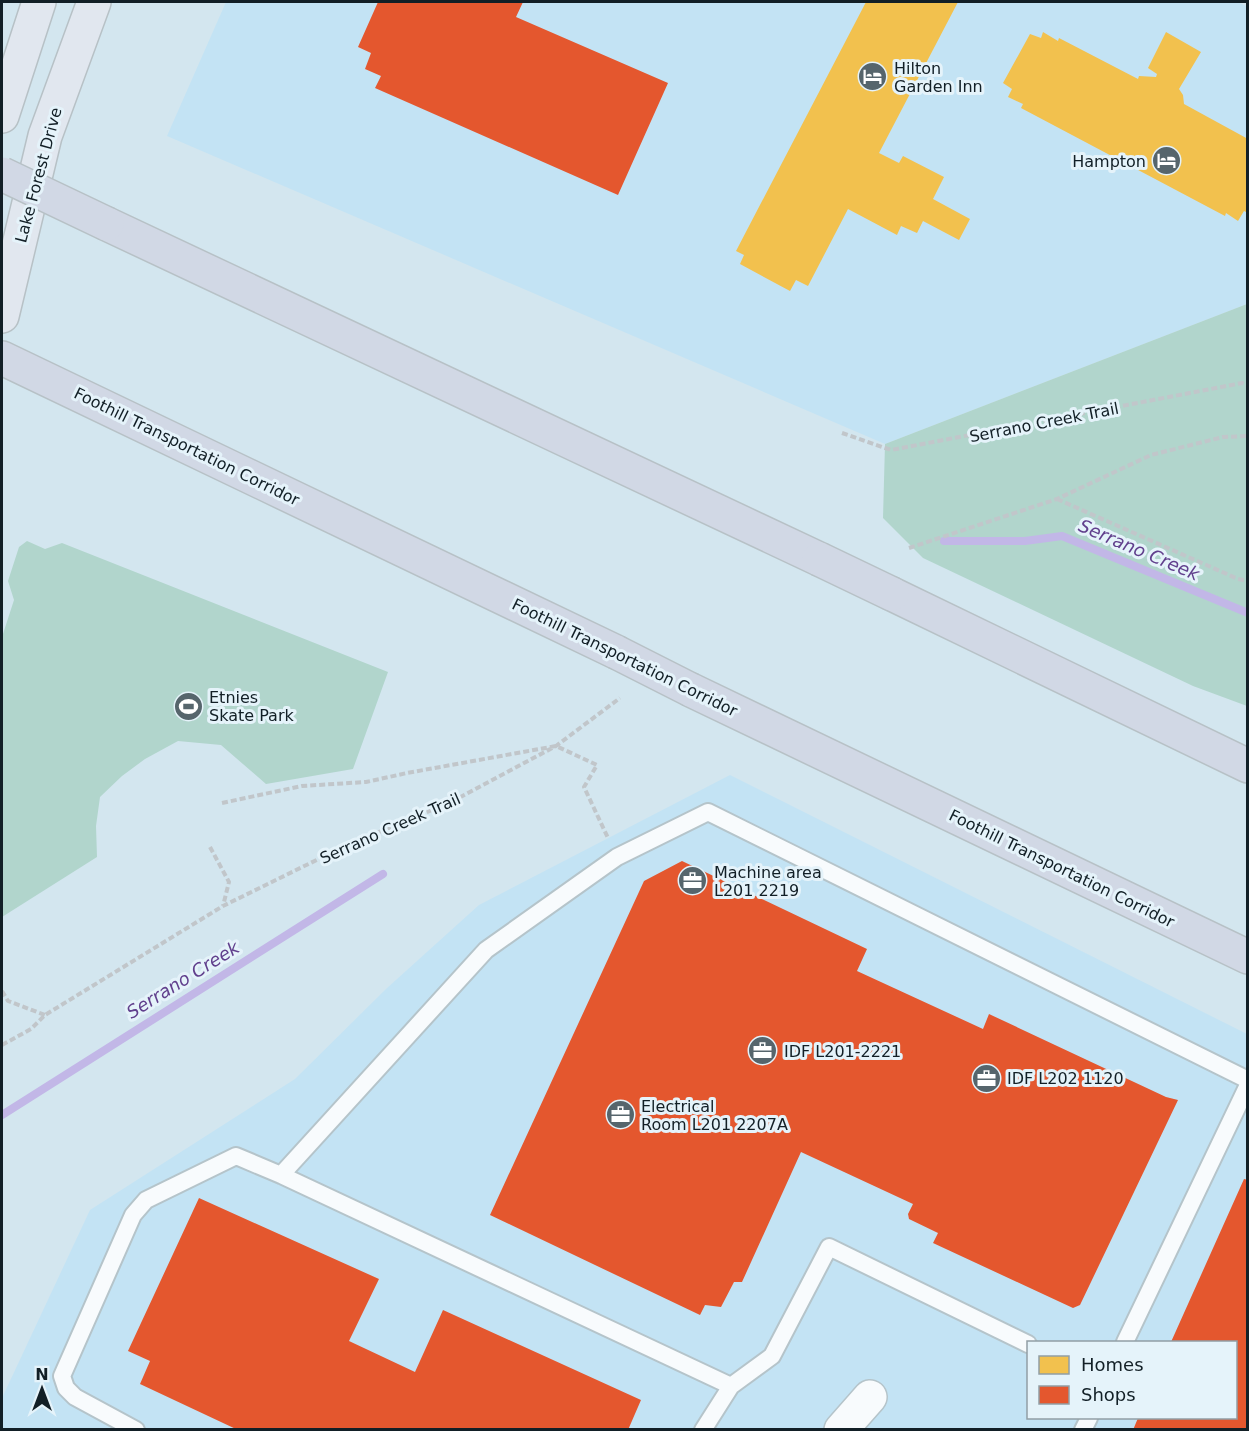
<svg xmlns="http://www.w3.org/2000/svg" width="1249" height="1431" viewBox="0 0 1249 1431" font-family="'DejaVu Sans',sans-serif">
<rect width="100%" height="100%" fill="#d3e6ef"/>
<!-- built -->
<path fill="#c3e3f4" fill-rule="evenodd" d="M226,2h1012l10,5 -1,297 -362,140 -718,-308z
M730,775l517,259v395l-1245,1v-32l88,-188 205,-131 91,-90 93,-84zM1028,1342h208v76h-208z"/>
<!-- green -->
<path fill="#b1d5cc" d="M1247,304v402l-54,-20 -270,-128 -40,-40 2,-74z
M27,541l18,8 17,-6 326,129 -35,97 -87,15 -45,-39 -43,-4 -33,18 -23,17 -22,21 -4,29 1,31 -95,60v-280l12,-37 -6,-19 11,-34z"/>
<!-- homes -->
<path fill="#f2c14e" d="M866,2h92l-79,151 20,10 4,-7 41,21 -11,22 37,20 -11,21 -36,-19 -6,12 -16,-7 -4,9 -49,-26 -40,77 -12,-6 -6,11 -50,-27 4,-9 -8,-4z
M1043,32l15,9 1,-3 79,41 1,-3 17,1 1,-3 -9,-6 18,-36 35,20 -22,37 4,6 1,9 64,35v74l-4,-2 -6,10 -12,-8 -1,3 -204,-108 2,-4 -15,-7 4,-8 -9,-6 27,-49 11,4z"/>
<!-- shops -->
<path fill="#e4572e" d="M378,2h145l-7,15 152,66 -50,112 -243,-107 6,-12 -16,-7 6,-16 -13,-6z
M682,861l185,88 -10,22 126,58 6,-15 177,83 12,3 -98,205 -7,3 -140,-65 5,-10 -29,-14 -1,-5 5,-10 -112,-52 -59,130h-8l-13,25 -16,-2 -5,10 -210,-100 154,-334z
M1244,1179l4,1v250h-115l5,-12h98v-76h-65z
M199,1198l180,81 -30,62 66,31 28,-62 198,90 -13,30h-390l-98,-46 10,-23 -22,-10z"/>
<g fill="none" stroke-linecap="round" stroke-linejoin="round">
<!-- stream -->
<path stroke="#c2b7e7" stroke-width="8" d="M944,541h81l37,-5 186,77
M2,1115l381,-241"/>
<defs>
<path id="service" d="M281,1175l205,-225 131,-93 91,-45 540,268
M1125,1342l123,-257
M136,1430l-61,-33 -9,-9 -4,-12 71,-161 13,-15 90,-44 45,19 450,211
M703,1430l28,-44 41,-30 57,-109 199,97
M1083,1430l6,-12"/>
<path id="minor" d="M841,1430l29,-33"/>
<path id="primary" d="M2,116l37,-114
M2,316l43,-180 49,-134"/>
<path id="motorway" d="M107,224l712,335
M2,358l614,294
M892,594l356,172
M691,690l557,267"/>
</defs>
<!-- service casing -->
<use href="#service" stroke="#b5c4ca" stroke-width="20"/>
<!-- minor casing -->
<use href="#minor" stroke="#b5c4ca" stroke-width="36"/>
<!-- primary casing -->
<use href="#primary" stroke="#b7c1c6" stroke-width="36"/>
<!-- motorway casing -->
<use href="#motorway" stroke="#b7c1c6" stroke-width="36"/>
<!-- path -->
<path stroke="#c1c6ca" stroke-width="4" stroke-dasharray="6 3" stroke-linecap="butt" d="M842,433l49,17 351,-67 6,3
M1057,499l181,80 10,2
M909,548l148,-49 94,-44 72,-18 25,-1
M222,803l80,-17 64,-4 41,-9 149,-27 41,19 -13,22 24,51
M210,847l19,35 -6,24
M2,991l6,10 37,14
M2,1045l29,-16 14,-14 178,-109 120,-59 108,-45 105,-56 64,-48"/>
<!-- service -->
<use href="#service" stroke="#f8fbfd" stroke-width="16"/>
<!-- minor -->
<use href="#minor" stroke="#f8fbfd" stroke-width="33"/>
<!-- primary -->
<use href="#primary" stroke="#e1e7ef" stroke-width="33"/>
<!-- motorway -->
<use href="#motorway" stroke="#d1d8e5" stroke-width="33"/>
<defs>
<path id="motorway-bridge" d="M2,174l105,50
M819,559l73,35
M616,652l75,38"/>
</defs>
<!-- motorway-bridge casing -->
<use href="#motorway-bridge" stroke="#b7c1c6" stroke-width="36" stroke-linecap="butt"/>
<!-- motorway-bridge -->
<use href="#motorway-bridge" stroke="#d1d8e5" stroke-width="33"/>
</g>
<!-- icons -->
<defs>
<symbol id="hotel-disc" viewBox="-11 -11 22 22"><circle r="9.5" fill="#56656c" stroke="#e5f3fa"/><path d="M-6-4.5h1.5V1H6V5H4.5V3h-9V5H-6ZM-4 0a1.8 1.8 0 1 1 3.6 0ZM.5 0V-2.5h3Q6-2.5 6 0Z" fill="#fff"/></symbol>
<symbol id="stadium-disc" viewBox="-11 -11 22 22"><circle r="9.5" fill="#56656c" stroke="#e5f3fa"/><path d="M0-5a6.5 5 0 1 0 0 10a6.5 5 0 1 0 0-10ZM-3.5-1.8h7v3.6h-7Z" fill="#fff"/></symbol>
<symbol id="office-disc" viewBox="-11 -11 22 22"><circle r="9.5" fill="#56656c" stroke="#e5f3fa"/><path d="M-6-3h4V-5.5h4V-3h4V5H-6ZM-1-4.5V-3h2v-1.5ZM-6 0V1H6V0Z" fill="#fff"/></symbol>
</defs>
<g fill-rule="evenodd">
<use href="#hotel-disc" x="856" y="60" width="33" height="33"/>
<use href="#hotel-disc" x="1150" y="144" width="33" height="33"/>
<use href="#stadium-disc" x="172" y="690" width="33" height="33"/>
<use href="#office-disc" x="676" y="864" width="33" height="33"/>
<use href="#office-disc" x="746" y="1034" width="33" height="33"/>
<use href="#office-disc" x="970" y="1062" width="33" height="33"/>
<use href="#office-disc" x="604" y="1098" width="33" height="33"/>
</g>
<g text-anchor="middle" stroke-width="6" stroke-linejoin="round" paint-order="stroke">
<!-- poi labels -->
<g font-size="16" fill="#121f26" stroke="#e5f3fa" text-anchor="start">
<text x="894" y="74">Hilton<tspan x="894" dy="18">Garden Inn</tspan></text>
<text x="1146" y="167" text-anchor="end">Hampton</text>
<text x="209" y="703">Etnies<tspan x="209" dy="18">Skate Park</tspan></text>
<text x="714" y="878">Machine area<tspan x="714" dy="18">L201 2219</tspan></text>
<text x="784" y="1057">IDF L201-2221</text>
<text x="1007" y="1084">IDF L202 1120</text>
<text x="641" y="1112">Electrical<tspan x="641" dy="18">Room L201 2207A</tspan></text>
</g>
<!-- street labels -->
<g font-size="16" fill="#121f26" stroke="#e5f3fa">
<text transform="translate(38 175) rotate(-75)" y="6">Lake Forest Drive</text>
<text transform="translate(1044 422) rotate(-11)" y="6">Serrano Creek Trail</text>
<text transform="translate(187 446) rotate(26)" y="6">Foothill Transportation Corridor</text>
<text transform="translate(625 657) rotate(26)" y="6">Foothill Transportation Corridor</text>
<text transform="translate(390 828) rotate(-24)" y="6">Serrano Creek Trail</text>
<text transform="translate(1062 868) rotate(26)" y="6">Foothill Transportation Corridor</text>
</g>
<!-- water labels -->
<g font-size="18" font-style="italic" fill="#61408d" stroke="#e5f3fa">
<text transform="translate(1139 550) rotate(23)" y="6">Serrano Creek</text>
<text transform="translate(183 980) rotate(-32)" y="6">Serrano Creek</text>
</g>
</g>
<!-- border -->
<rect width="1249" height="1431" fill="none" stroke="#121f26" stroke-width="6"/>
<!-- legend -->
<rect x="1027" y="1341" width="210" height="78" fill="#e5f3fa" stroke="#919ea5" stroke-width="1.5"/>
<rect x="1039" y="1356" width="30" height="18" fill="#f2c14e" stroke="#919ea5" stroke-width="1.5"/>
<text x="1081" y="1371" font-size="18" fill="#121f26">Homes</text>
<rect x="1039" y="1386" width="30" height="18" fill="#e4572e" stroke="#919ea5" stroke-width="1.5"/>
<text x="1081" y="1401" font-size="18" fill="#121f26">Shops</text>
<!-- north arrow -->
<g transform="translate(42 1389)" stroke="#e5f3fa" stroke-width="4.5" paint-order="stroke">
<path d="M0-4.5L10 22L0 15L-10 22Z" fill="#121f26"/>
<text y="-9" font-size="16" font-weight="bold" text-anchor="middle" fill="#121f26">N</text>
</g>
</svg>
